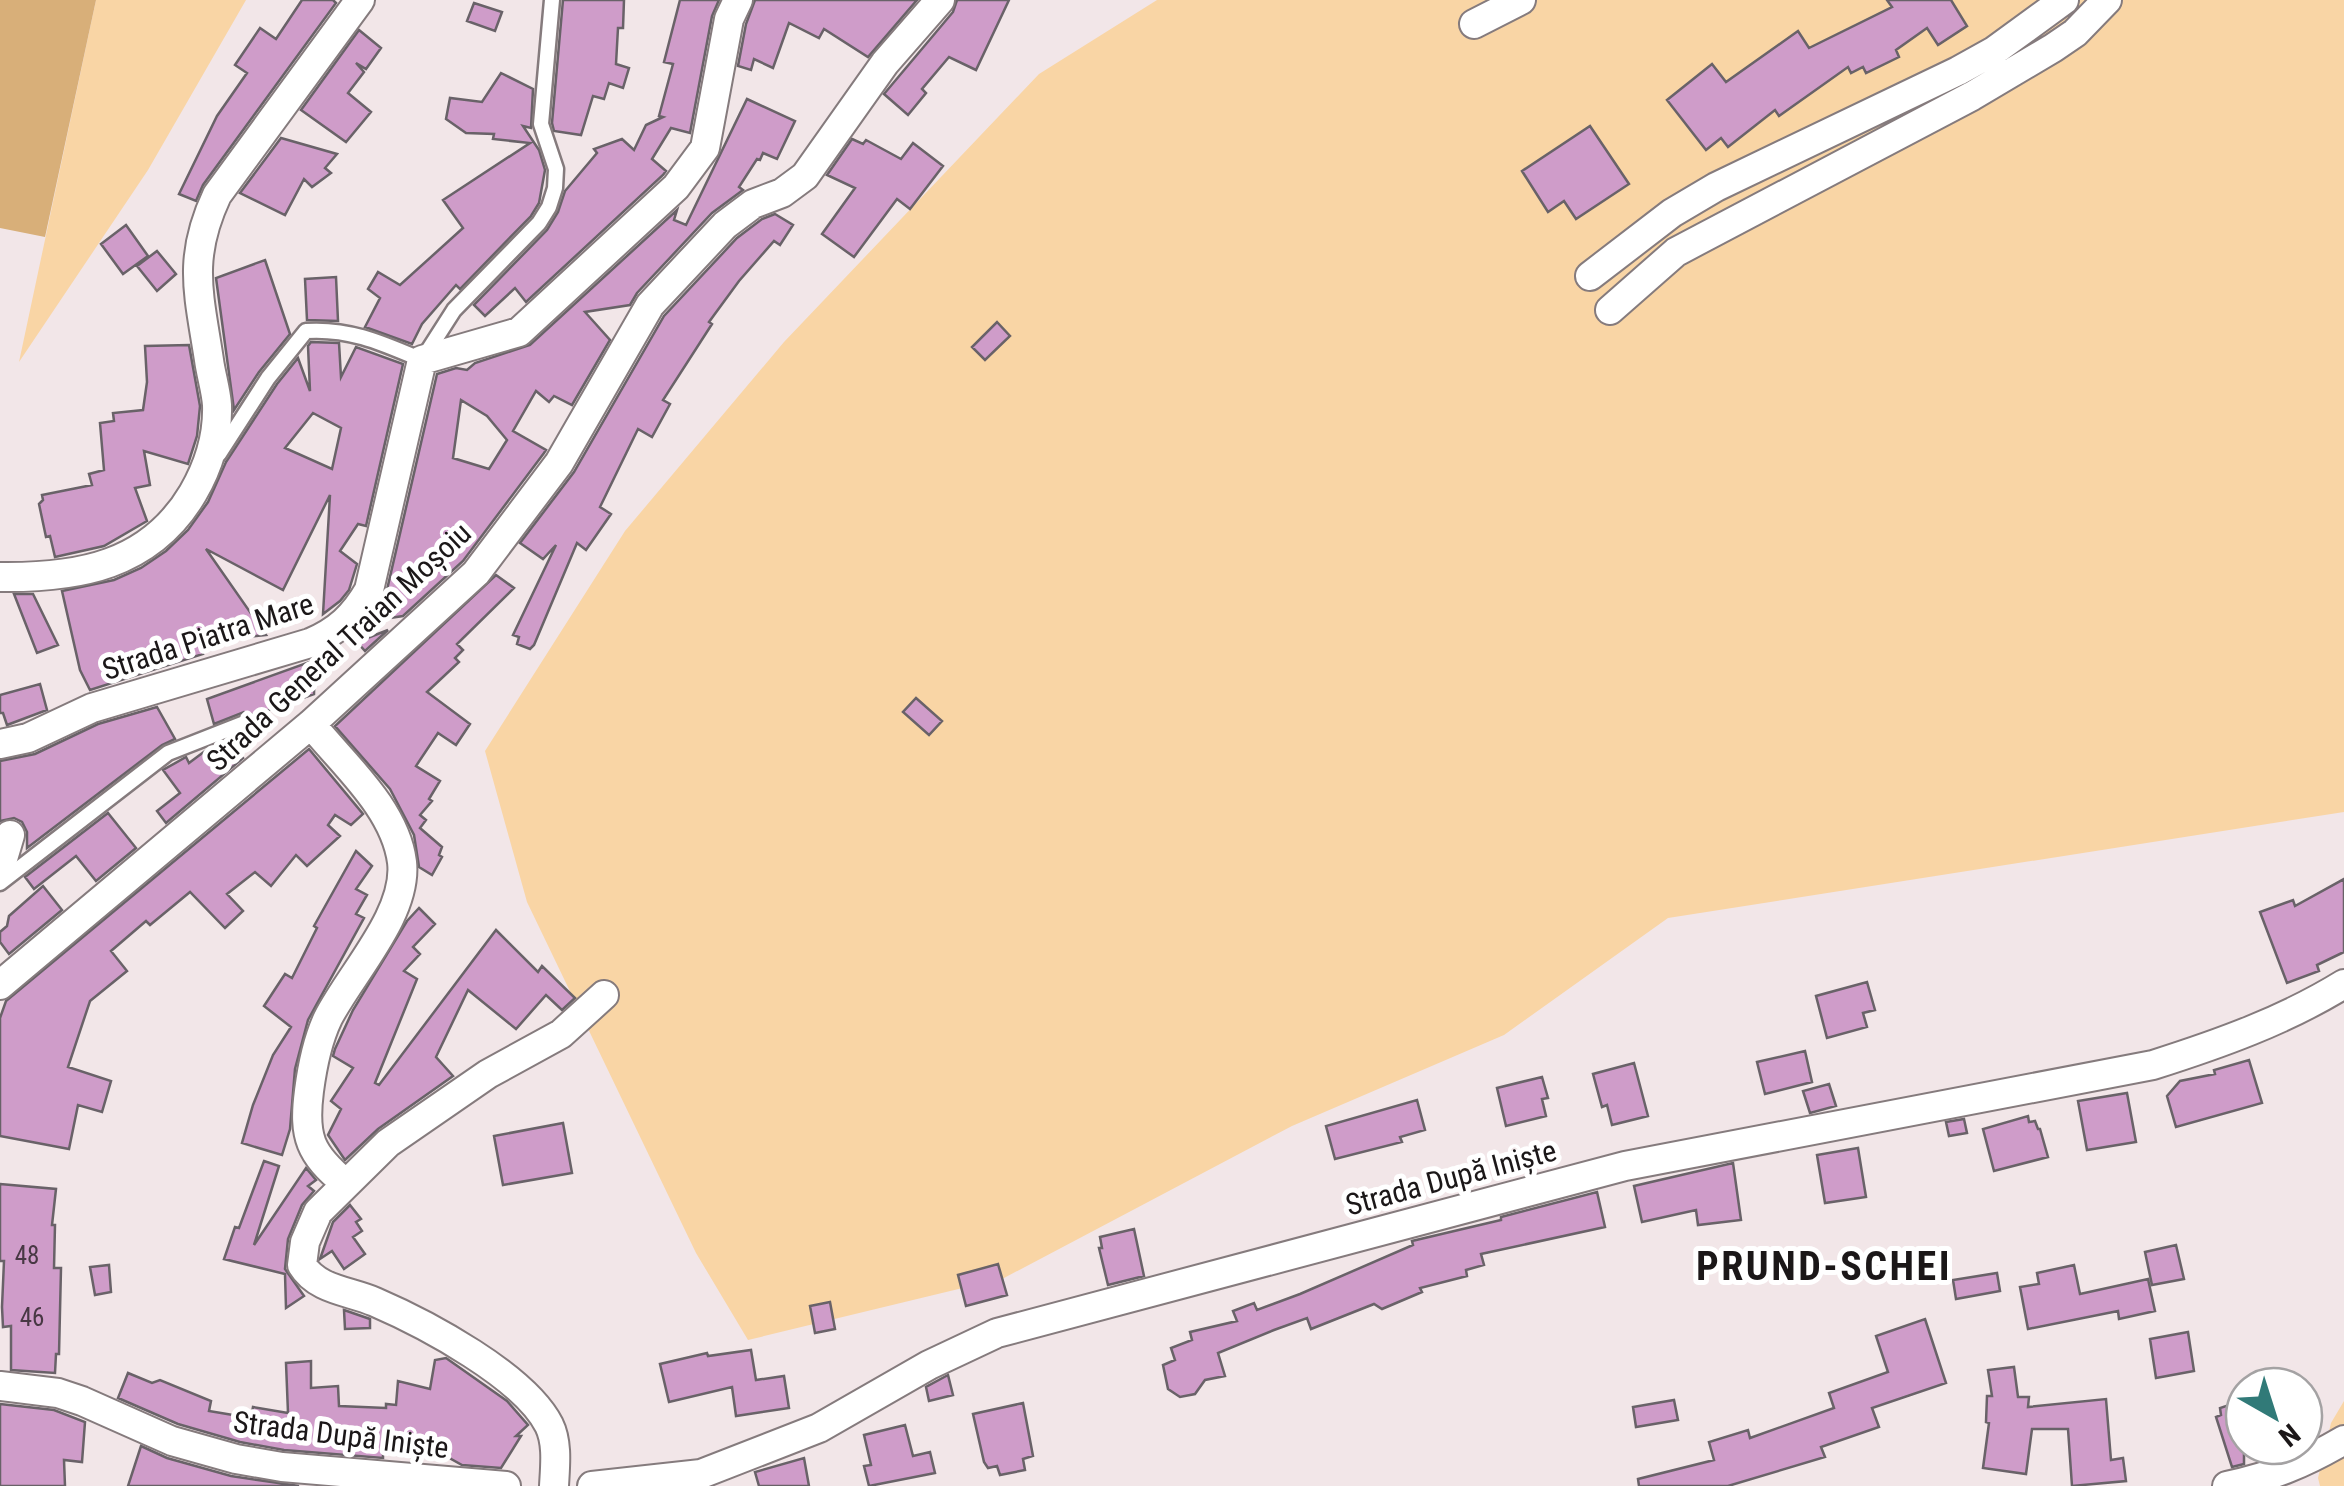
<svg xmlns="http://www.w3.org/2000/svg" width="2344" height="1486" viewBox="0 0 2344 1486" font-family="'Roboto Condensed',sans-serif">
<rect width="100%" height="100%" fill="#f2e6e8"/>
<!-- green -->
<path fill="#f9d5a5" d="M96,0h150l-98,170 -129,192z
M1157,0h1187v812l-676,106 -164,117 -212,91 -288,152 -256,62 -52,-87 -169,-351 -42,-151 140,-220 159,-189 255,-268z
M2344,1401v85h-24l-2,-8 13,-55z"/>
<!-- forest -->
<path fill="#d8af79" d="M0,0h96l-51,237 -45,-9z"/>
<!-- building -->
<path fill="#cf9cc9" stroke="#696268" stroke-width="2.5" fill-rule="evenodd" d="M302,0h31l3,3 -133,182 -7,16 -17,-7 38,-78 30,-43 -12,-8 25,-37 16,11z
M563,0h61l-1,28h-5l-2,36 13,4 -6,20 -14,-5 -5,16 -11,-3 -12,39 -27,-4 -2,-8z
M680,0h39l-7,16 -22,117 -19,-5 -19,31 14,12 -3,4 -137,127 -11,-14 -30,28 -11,-11 73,-75 11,-18 7,-21 32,-38 -3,-4 28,-10 12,11 12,-25 17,-8 -4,-1 14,-52 -9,-2z
M755,0h162l-49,57 -44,-28 -5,9 -30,-15 -16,45 -19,-9 -3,11 -13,-4 8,-42z
M957,0h52l-33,70 -27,-13 -27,32 4,4 -18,22 -24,-21 69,-82z
M1887,0h64l16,26 -29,19 -11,-17 -31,22 3,7 -33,16 -3,-6 -12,6 -3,-6 -69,49 -4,-6 -47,37 -7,-9 -15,12 -39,-50 45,-36 14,18 72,-51 11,17 83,-41z
M474,3l28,9 -7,19 -28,-10z
M359,30l22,18 -15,21 -10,-6 8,9 -16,21 23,19 -25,30 -45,-32z
M501,73l32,16 -2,39 -8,-2 16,24 6,20 -6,33 -8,13 -71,73 -4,-4 -34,39 -10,20 -47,-17 15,-29 -12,-9 10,-17 22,13 63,-57 -20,-28 87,-57 -37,-4 1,-5 -28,-1 -20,-14 4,-21 32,4z
M747,99l48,22 -18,38 -14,-6 -3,7 -3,-1 -18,28 4,3 -31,23 -75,80 -7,12 -45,7 25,28 -38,65 -18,-9 -5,6 -13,-11 -23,40 33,19 -2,3 -81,108 -60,55 -26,4 -5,-3 14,-23 51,-220 19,-6 11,2 8,-7 55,-18 147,-135 -3,10 12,5zM461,400l26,16 20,24 -18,29 -36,-11z
M1590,126l39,58 -53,35 -12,-18 -16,11 -26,-41z
M281,138l56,16 -12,14 6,5 -19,14 -8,-8 -19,36 -45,-22z
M852,139l11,5 3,-4 35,19 12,-16 30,23 -33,43 -13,-10 -43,58 -32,-23 33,-46 -28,-13z
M775,214l18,11 -13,20 -6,-4 -35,40 -30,41 3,2 -49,76 7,4 -18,33 -14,-8 -38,78 11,7 -25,36 -9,-7 -43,102 -4,4 -13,-5 2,-7 -6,-2 43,-90 -13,14 -23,-16 54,-71 90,-156 73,-78 25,-19z
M126,225l22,31 -25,18 -22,-30z
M157,251l19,23 -19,17 -20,-25z
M265,260l25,74 -31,38 -25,38 -18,-132z
M336,277l2,44 -31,-1 -2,-41z
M997,322l13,14 -25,24 -13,-13z
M311,342l28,1 2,34 15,-30 47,17 -37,162 -8,-2 -18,27 17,13 -8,26 -9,11 -17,13 7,-119 -47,95 -77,-41 60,86 -27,3 -9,-12 -30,17 3,11 -113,36 -10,-20 -18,-79 52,-11 27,-12 25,-17 22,-21 20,-28 18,-40 51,-78 21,-26 12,33 -2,-45zM313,413l28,15 -9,41 -47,-21z
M189,345l11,61 -3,30 -9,28 -44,-13 6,34 -15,3 12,33 -43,25 -49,11 -5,-21 -4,1 -7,-33 4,-4 -1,-5 50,-10 -3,-11 15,-4 -4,-47 14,-2 -1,-8 30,-3 4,-28 -2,-36z
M496,575l18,13 -57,56 6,6 -8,8 4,4 -32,30 43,32 -14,21 -18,-12 -22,33 24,15 -11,18 3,2 -12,14 6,5 -6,8 22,19 -3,8 3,2 -10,18 -13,-8 -5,-32 -24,-46 -55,-63z
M14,594h19l25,51 -21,8z
M388,630l-23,21 -8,-9z
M315,660l-1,34 -59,21 -11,-3 -30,12 -7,-25z
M40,684l7,26 -40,15 -4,-12h-3v-18z
M916,698l26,23 -13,14 -26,-23z
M157,707l18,32 -13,6 -135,103v-16l-5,-10 -8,-4 -14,3v-60l35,-7 63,-30z
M229,740l14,18 -77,65 -9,-12 23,-18 -17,-23 23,-13 3,6 20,-15z
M309,749l54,65 -12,11 -16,-10 -7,10 12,11 -33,30 -11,-11 -25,31 -16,-14 -28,22 16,17 -18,17 -35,-36 -40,33 -4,-4 -35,30 16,20 -37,30 -22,66 43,14 -9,31 -24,-7 -9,44 -69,-13v-118l6,-17z
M108,813l28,35 -40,33 -20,-25 -42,33 -9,-12z
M356,851l16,15 -16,23 11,6 -11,19 8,4 -56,102 -13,49 -5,60 -8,26 -40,-12 11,-38 20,-50 18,-28 -27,-21 21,-32 7,4 25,-50 -3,-2z
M2344,879v73l-27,13 2,6 -32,12 -27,-71 33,-12 2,6z
M43,886l19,24 -53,44 -9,-12v-10l7,-6 2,-10z
M419,908l16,16 -22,23 7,7 -16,17 13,8 -42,104 4,2 117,-155 42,42 4,-6 33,32 -13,12 -16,-15 -30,34 -48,-39 -32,67 17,19 -75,53 -33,31 -17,-25 13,-26 -10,-8 22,-33 -20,-12 2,-7 18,-39 54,-89z
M1867,982l8,28 -12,3 4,14 -40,11 -11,-42z
M1805,1051l7,31 -47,12 -8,-32z
M2249,1060l13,43 -86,24 -9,-31 13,-15 35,-7 -1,-4z
M1634,1063l14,53 -36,9 -5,-20 -5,2 -9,-33z
M1542,1077l6,21 -6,1 4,17 -40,10 -9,-38z
M1829,1084l7,22 -26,7 -7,-22z
M2127,1093l9,49 -49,8 -9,-49z
M1417,1100l8,30 -25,7 2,5 -67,17 -9,-33z
M2028,1116l1,6 6,-1 3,8h2l8,28 -54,14 -11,-42z
M1964,1119l3,14 -18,3 -3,-14z
M563,1123l9,50 -69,12 -9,-49z
M1858,1148l8,49 -41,6 -8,-48z
M264,1161l15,5 -25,79 52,-77 10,12 -8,6 6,5 -12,14 -14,34 -3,30 19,27 -18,12 -1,-34 -61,-15 11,-32 4,1z
M1733,1163l8,57 -43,5 -2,-15 -54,12 -8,-36z
M0,1184l56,5 -4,36h3l-1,43h7l-2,86h-3l-1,19 -44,-3v-44l-8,1 -1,-20 2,-46h-4z
M1597,1192l8,35 -124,27 3,11 -18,5 1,6 -47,12 2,4 -40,17 -8,-5 -63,25 -4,-11 -33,12 -56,23 7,23 -20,4 -10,14 -15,3 -12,-8 -5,-24 12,-5 -4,-12 21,-8 -2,-8 47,-11 -4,-10 21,-8 3,7 43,-16 113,-49 -1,-4 89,-21v-3z
M350,1205l11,14 -5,3 6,9 -9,6 12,17 -21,15 -12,-18 -12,8 13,-37z
M1134,1229l10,47 -36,9 -9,-37h3l-2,-11z
M2176,1245l8,34 -32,6 -7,-33z
M998,1264l9,31 -41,11 -8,-31z
M109,1265l2,27 -16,3 -5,-28z
M2074,1265l6,29 68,-15 7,32 -36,8 -1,-8 -90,18 -8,-42 19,-3 -2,-11z
M1997,1273l3,18 -44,8 -3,-19z
M830,1302l5,27 -20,4 -5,-27z
M344,1310l26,9v9l-25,1z
M1925,1319l21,64 -74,25 7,19 -58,20 4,10 -97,29h-89l-1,-7 76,-19 -5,-18 39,-12 2,8 84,-30 -5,-15 59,-21 -12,-36z
M2188,1332l6,39 -38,7 -6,-39z
M751,1350l5,30 28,-4 5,32 -53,8 -4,-29 -63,15 -9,-38 47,-11 1,3z
M446,1358l61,43 21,24 -12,11h5l-20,32 -39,-3 -45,-25 -34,-2v20l-99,-8 -44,-8 -62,-18 -60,-26 10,-25 24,10 8,-3 51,21 -2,10 42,7 2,-11 35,6 -2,-50 25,-2v27l27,-2 1,20 47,2v-4l10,1 2,-24 32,8 5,-29z
M2014,1367l4,30h11l-1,10 78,-8 5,61 12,-2 3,23 -54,5 -4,-57h-36l-6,45 -43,-6 6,-45 -3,-1 1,-26h5l-4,-26z
M948,1375l5,20 -24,6 -3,-14z
M1674,1400l4,20 -42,7 -3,-20z
M2244,1400v64l-12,3 -16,-50 5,-2 -1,-7z
M1023,1403l10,53 -10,3 2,11 -25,5 -3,-9 -9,2 -4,-6 -11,-48z
M0,1404l54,6 31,12 -3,40 -18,-2 1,26h-65z
M905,1425l8,31 17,-4 5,21 -66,13 -5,-20 7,-1 -7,-30z
M141,1446l26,12 64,18 68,10h-171z
M804,1458l5,28h-50l-4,-14z"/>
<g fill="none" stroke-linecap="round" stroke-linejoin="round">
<defs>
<path id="lane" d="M219,454l49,-76 38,-47c43,-3 76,12 116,29l32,-50 85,-87 10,-16 6,-19 1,-19 -15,-45 11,-124
M0,883l168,-130 79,-31"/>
<path id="street" d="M1474,24l47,-24
M1590,276l82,-63 44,-26 242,-116 36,-20 70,-51
M1610,310l66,-58 296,-156 81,-48 22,-15 32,-33
M0,577c78,1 150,-11 193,-84 15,-26 25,-57 24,-88 -1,-15 -6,-30 -8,-45 -10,-66 -22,-101 8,-165l143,-195
M311,724c32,40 84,84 91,138 6,52 -51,111 -74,156 -10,21 -16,50 -19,73 -6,46 1,63 36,92
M0,744l28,-6 64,-30 218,-65c28,-12 44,-27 59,-53l53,-230 97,-28 157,-145 29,-39 24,-129 9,-19
M0,869l10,-34
M0,985l311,-261 165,-151 83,-110 91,-158 75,-80 28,-21 29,-11 23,-17 80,-113 55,-63
M0,1386l58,7 24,8 90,40 64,18 46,8 224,19
M554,1486c1,-19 4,-43 -5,-61 -25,-49 -123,-101 -174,-123 -25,-11 -58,-12 -73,-37l3,-23 13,-30 70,-69 100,-69 73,-40 43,-39
M592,1486l109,-12 118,-46 110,-63 68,-32 628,-167 528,-101c66,-21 131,-44 191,-81
M2227,1486c46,-10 76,-22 117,-46"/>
</defs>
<!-- lane casing -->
<use href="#lane" stroke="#857b7d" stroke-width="19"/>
<!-- street casing -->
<use href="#street" stroke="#857b7d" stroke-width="32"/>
<!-- lane -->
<use href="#lane" stroke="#fff" stroke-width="14"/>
<!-- street -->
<use href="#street" stroke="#fff" stroke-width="28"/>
</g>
<g text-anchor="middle" stroke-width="10" stroke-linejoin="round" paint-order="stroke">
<!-- number labels -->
<g font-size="25" fill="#483844">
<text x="27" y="1264">48</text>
<text x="32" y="1326">46</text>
</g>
<!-- street labels -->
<g font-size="30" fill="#1b1718" stroke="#fff">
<text transform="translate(208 637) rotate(-18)" y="10">Strada Piatra Mare</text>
<text transform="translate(339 647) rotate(-43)" y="10">Strada General Traian Moșoiu</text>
<text transform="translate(1451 1178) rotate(-15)" y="10">Strada După Iniște</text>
<text transform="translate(341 1435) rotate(7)" y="10">Strada După Iniște</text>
</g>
<!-- district labels -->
<g font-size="40" font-weight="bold" letter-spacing="2.5" fill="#1b1718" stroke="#fff">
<text x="1824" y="1280">PRUND-SCHEI</text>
</g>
</g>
<!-- north arrow -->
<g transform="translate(2274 1416) rotate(141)"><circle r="48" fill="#ffffff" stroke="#a4a2a3" stroke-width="2.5"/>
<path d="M0-8L18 38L0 25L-18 38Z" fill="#317a78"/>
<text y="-15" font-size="28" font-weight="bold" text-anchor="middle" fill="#1b1718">N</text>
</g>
</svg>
